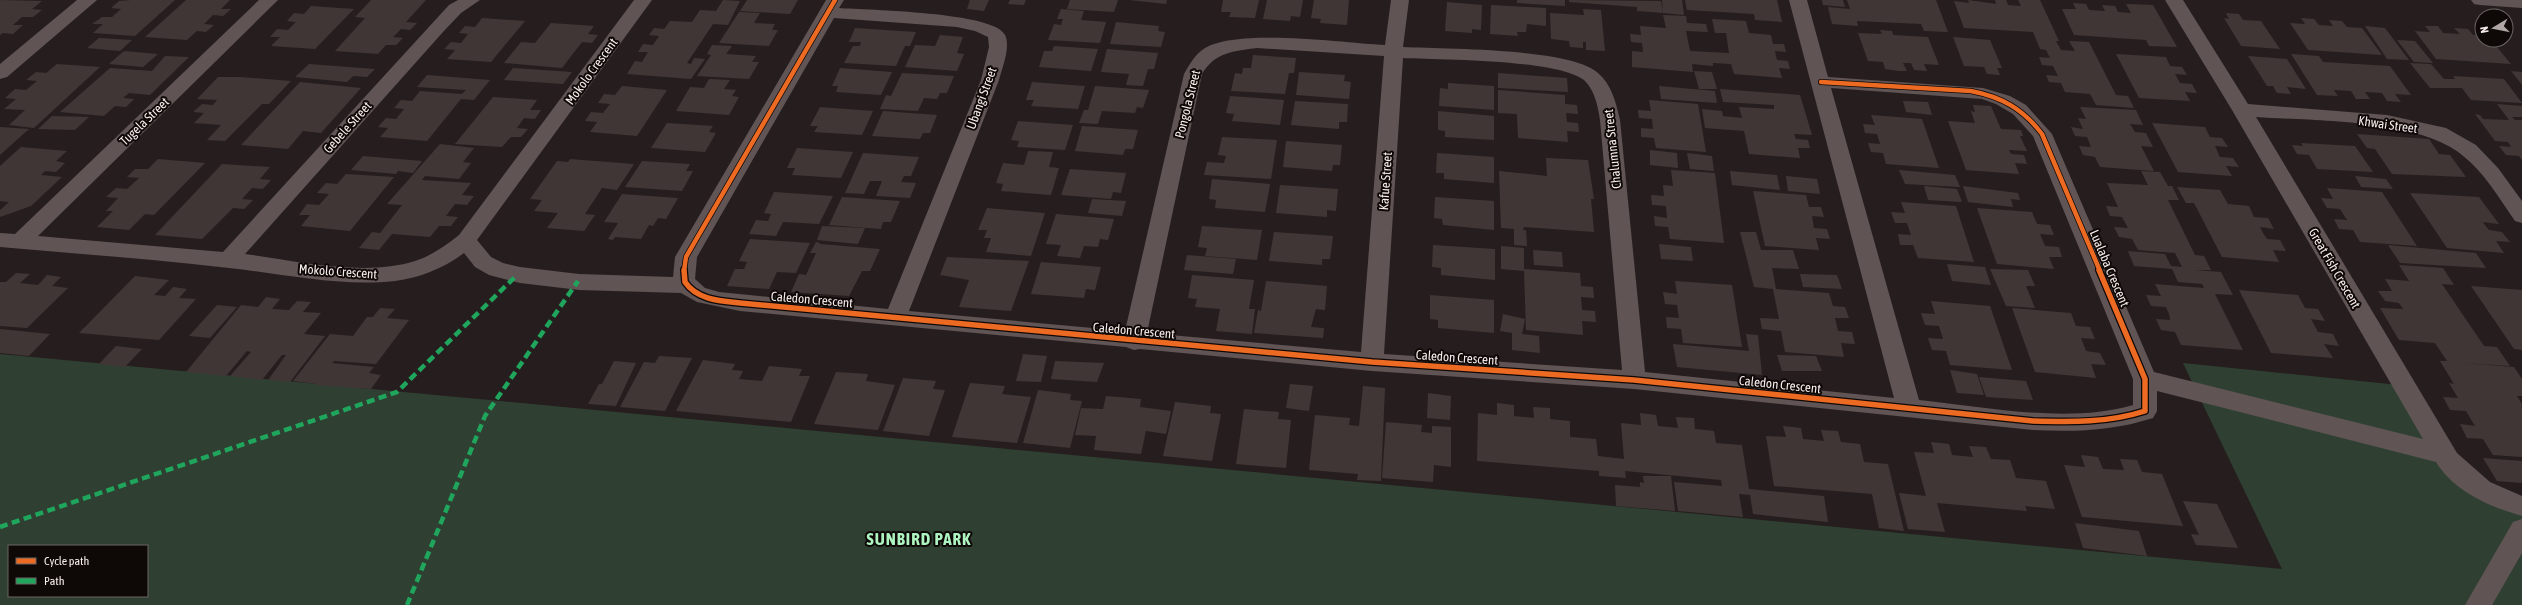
<svg xmlns="http://www.w3.org/2000/svg" width="2522" height="605" viewBox="0 0 2522 605" font-family="'Asap Condensed',sans-serif">
<rect width="100%" height="100%" fill="#261e1e"/>
<!-- green -->
<path fill="#2f4032" fill-rule="evenodd" d="M0,354l2282,215 -99,-206 216,22 45,75 78,52v93h-2522zM9,546h138v50h-138z"/>
<!-- building -->
<path fill="#403636" d="M0,0l42,1 -10,8 10,1 -9,7h-11l-9,8h10l-10,9 -10,-1 -3,2z
M131,0h44l-40,36 -42,-3 10,-9h-11l10,-7h10l9,-8 -10,-1 8,-7z
M186,0h44l-9,9h10l-8,7 -10,-1 -9,9 10,1 -8,7 -9,-1 -10,9 -42,-3z
M371,0h55l-20,22 11,1 -7,7 -9,-1 -8,8 10,1 -7,7h-10l-8,9 -43,-3 30,-33 -10,-1z
M723,0l17,1 -12,24 -15,-1 -26,39 4,1 3,-6 11,1 -14,20 -64,-5 8,-13 7,1 6,-10h-10l5,-8 10,1 6,-9 -10,-1 5,-7 10,1 6,-8 22,1 8,-12 16,1z
M747,0h51l-8,14 -50,-3z
M970,0h19l-5,11 -17,-2z
M1010,0h16l-2,5 -16,-1z
M1070,0h48l-4,12 -47,-3z
M1129,0h38l-1,4z
M1223,0h36l-4,18 -26,-1 2,-5h-10z
M1267,0h36l-3,17 -9,-1 -1,5 -27,-2z
M1314,0h35l-2,25 -27,-2 1,-4 -10,-1z
M1517,0h48v6l-48,-3z
M1569,0l92,1 2,12 -26,-2v-4l-68,-5z
M1662,0h20l2,15 -21,-2z
M1685,0h92l5,22 -27,-2 -1,-6 -67,-4z
M1822,0h21l2,7 -22,-2z
M1847,0h89l12,32 -24,-1 -3,-7 -64,-3 1,5 -26,-2 -4,-17 22,2z
M1968,0l28,4 -1,-4h11l2,5 13,1 -3,-6h22l19,41h-3l5,9 14,1 -6,-10 20,1 27,53 12,1 6,12 -38,-3 -6,-11 -25,-2 -4,-9 -12,-1 -3,-7 12,1 -5,-10 -11,-1 -3,-8 11,1 -4,-8 -6,-1 -7,-17 -69,-4 -10,-27 15,2z
M1447,2l35,3 -1,25 -9,-1v4l-27,-2z
M2073,3l13,1 3,6 16,1 -3,-6 13,1 3,6 13,1 -5,-9 27,1 24,42 -28,-1 -3,-6 -72,-5 -12,-26h14z
M1491,5l55,3v18l-19,-2 -1,8h-9l1,4 -28,-2z
M311,6l43,3 -39,40 -44,-3 9,-9h-10l7,-8 11,1 8,-8 -9,-1 7,-8 10,1z
M1061,9l23,2 -3,9 25,2 -6,21 -52,-3 6,-16 7,1 2,-6h-6z
M1583,9l18,1 4,41 -19,-1v-8h-3v6l-13,-1 -1,-6 -18,-2 -1,-26 34,2z
M739,12l21,1 -6,10 21,1 -3,6h6l-9,16 -50,-3z
M2226,13l13,1 4,6 18,1 19,28 -39,-3 -17,-28 5,1z
M1663,15l23,1 1,7 19,1 2,8 -22,-1 4,20 39,2 -3,-20h-11l-3,-14 34,2 3,12 22,2 2,9h11l2,8 -11,-1 1,5 1,4 11,1 2,8 -11,-1 3,10 -48,-4 -3,-10 -18,-1v3l-21,-2 1,8 -61,-5v-16l11,1 -1,-9 -11,-1 -1,-8 11,1 -1,-9 26,2z
M482,18l43,3 -34,41 -44,-3 8,-9 -11,-1 7,-7 10,1 7,-9 -9,-1 6,-7 10,1z
M2301,18l13,1 5,6 14,1 -4,-6 13,1 5,6 15,1 20,27 -74,-5 -18,-27 15,1z
M1116,22l43,4 -1,5 7,1 -4,15 -51,-3z
M551,23l43,3 -6,8 10,1 -6,8 -10,-1 -20,26 -58,-5 17,-21 14,1z
M2365,26l20,2 24,32 -22,-1z
M2425,26h13l5,7 17,1 -6,-6 14,1 5,6h9v5h9l20,24 -75,-5 -21,-28 15,1z
M855,28l61,4 -6,14h-5l-9,20 -52,-3 9,-17h7l1,-4h-12z
M1880,30l12,1 1,4 35,2 11,28 -15,-1 3,7 -13,-1 -3,-7h-8l4,8h-8l-14,-2 -2,-7 -15,-1 -10,-28 24,1z
M940,35l23,2 -6,16 7,1 -7,17 -52,-4 10,-22 20,1z
M1953,37l37,3 12,28h-5l3,7 -13,-1 -3,-7 -20,-1z
M99,38l33,2 -12,11 -33,-3z
M2397,40l18,1 18,22 -19,-1z
M712,45l20,1 -6,8 30,2 -4,6h7l-10,17 -52,-3 14,-21 -4,-1z
M1054,46l44,3 -7,22 -52,-4 5,-16h8z
M1107,49l51,4 -4,16h-6l-5,17 -17,-1 3,-11 -28,-2z
M124,51l34,3 -15,13 -34,-3z
M2116,54l50,3 4,9 12,1 5,8 -12,-1 5,9 12,1 5,9 -12,-1 5,9 -51,-3z
M2291,54l28,2 4,6 67,4 21,29 -16,-1 6,8 -14,-1 -5,-8 -17,-1 5,7h-14l-5,-8 -17,-1 4,6 -21,-1z
M1253,55l43,3 -2,15h-5l-4,21 -54,-3 4,-18 7,1 1,-6h8z
M165,56l24,1 -39,38 -21,-2 -6,5 11,1 -8,8 -11,-1 -11,10 -44,-4 50,-44 42,3z
M2248,56l39,3 19,30 -19,-2 4,7 -14,-1 -4,-7h-6z
M2410,63l21,1 13,15h11l-2,-3 51,3 18,24 -51,-3 -9,-12h-32z
M57,64l43,3 -66,61 -25,-3 16,-15 -21,-1 12,-10 -11,-1 10,-9 11,1 11,-9 -11,-1 10,-8 10,1z
M309,64l66,5 -8,8 -14,-1 -6,6 -52,-5z
M513,68l59,4 -9,12 -59,-4z
M840,68l52,4 -11,23 -45,-3 2,-6h-6z
M1694,71l18,1 5,17h-18z
M2511,71l11,1v13z
M1299,72l46,3 -1,6 7,1 -2,17 -53,-4z
M902,73l52,3 -7,17h-7l-3,6 -13,-1 -6,13 -38,-2 6,-14 5,1z
M1498,73l69,5 1,14 -70,-4z
M427,75l63,5 -16,20 -13,-1 -34,42 -47,-4 8,-9 -10,-1 8,-9 10,1 8,-10 -10,-1 7,-8 11,1 8,-10 42,3 4,-4 -49,-3z
M218,77h22l51,4 -22,23h-7l-37,37 -18,-1 14,-15 -27,-2 10,-10 -11,-1 9,-8 11,1 4,-5 -20,-1z
M709,79l21,1 -6,9 12,1 -4,6 7,1 -10,18 -53,-4 14,-24 14,1z
M300,82l61,6 -40,45 -18,-2 -15,18 -47,-4z
M1032,82l53,4 -7,23 -47,-3 3,-6h-8z
M1448,83l46,3v24l-55,-4 1,-18 8,1z
M622,86l45,4 -30,46 -47,-4 7,-10 -12,-1 6,-9 12,1 7,-9 -12,-1 6,-9 11,1z
M1095,86l54,4 -6,18 -6,-1 -2,6 -33,-2 -4,13 -19,-1 5,-13h4z
M1659,86l56,5 2,12 -56,-4z
M1720,89l80,6 12,40 -18,-1 2,5 12,1 2,8h-12l2,10 -51,-4 -5,-23 -39,-3 -3,-19 20,2 1,5 19,2 -3,-11 35,2v-4l-51,-3z
M1498,90l67,5v9l12,1 1,9 -12,-1 1,9 11,1 1,9 -12,-1 1,11 -50,-4 -1,-24 -19,-1z
M1230,96l54,4 -4,25 -48,-4 2,-7 -8,-1z
M493,97l44,3 -7,10h11l-6,9 -11,-1 -7,10 11,1 -7,8h-10l-9,10 -47,-3z
M1649,100l49,4 8,48 -50,-4 -2,-10 -13,-1v-9l12,1 -1,-10 -13,-1 -1,-8 13,1z
M1295,101l53,3 -1,18h-8v7l-48,-4z
M1903,101l25,1 4,13 -26,-3z
M2497,104l25,2v11h-10l3,3h7v40l-3,-4 -13,-1 -7,-9 12,1 -3,-5 -13,-1 -20,-27 5,1 3,4 26,1z
M1973,105l18,1 10,23 20,1 2,6h-3l7,15 -18,-1 2,4 13,1 3,9 -12,-1 4,11 -53,-4 -18,-49 27,2 -4,-12 4,1z
M820,107l53,4 -11,24 -48,-3 4,-6h-8z
M2080,107l56,3 7,15 -13,-1 5,8 11,1 7,14 -12,-1 13,25 -54,-4 -5,-10 -12,-2 -4,-9 12,1 -4,-10 -12,-1 -4,-9 12,2 -5,-11 8,1z
M883,111l54,4 -7,18h-7l-3,6 -48,-3z
M1438,111l56,5v24l-49,-3v-6l-7,-1z
M1871,115l51,4 17,49 -53,-4 -3,-11 -12,-1 -3,-9 12,1 -3,-10 -12,-1 -2,-9 12,1z
M52,116l37,1 -14,13 -37,-1z
M1018,121l55,4 -8,25 -48,-3 2,-6 -8,-1z
M667,123l46,3 -4,6 7,1 -11,19 -54,-4z
M2152,123l53,4 5,10 12,1 6,9 -13,-1 5,11 13,1 6,9 -13,-1 6,10 -54,-4z
M1082,126l56,4 -5,19h-8l-2,6 -48,-4z
M0,127l29,2 -29,26z
M2357,134l72,5 10,15 11,1 16,22 -74,-3 -17,-25 -8,-1z
M1222,137l55,3 -6,39 -67,-4 3,-13 17,1 2,-7 -8,-1z
M1286,141l56,4 -2,20h-7l-1,6 -49,-4z
M2301,143l54,3 18,26 -56,-3 -8,-14 -12,-1 -5,-9 11,1z
M440,144l34,4 -11,14 8,1 -12,16 -34,-3 -3,4 49,3 -9,12 12,1 -7,9 -12,-1 -9,12 12,1 -7,9h-12l-9,11 -38,-3 -13,16 -20,-2 13,-16 8,1 22,-28 -15,-1z
M21,147l46,4 -11,10 9,2 -9,9 -11,-1 -4,4 21,2 -31,29 -31,11v-7l9,-8 -9,-1v-35z
M797,148l56,4 -12,26 -49,-3 3,-7h-8z
M1650,150l27,3 1,15 -28,-3z
M1028,151l25,1 -4,15 10,1 -8,27 -50,-4 2,-7 -7,-1 7,-20 21,2z
M863,153l56,4 -8,19h-7l-3,6 15,1 -6,15 -34,-2 6,-15h-12l-6,13 -19,-1z
M1437,153l57,4v26l-50,-4v-6h-8z
M1687,153l25,3 2,15 -24,-2z
M363,156l59,5 -9,12 -15,-2 -2,3 -45,-4z
M1546,158l42,2 6,39h-3l3,33 -70,-5 -1,3h3l1,16 -13,-1v-16l-13,-1 -2,-57 48,5z
M158,159l47,4 -51,52 -9,-1 -16,16 -32,-3 16,-16h-7l12,-13 -12,-1 10,-9 11,1 12,-11 -12,-1 8,-8h13z
M570,159l64,5 -17,26 -15,-2 -17,26 10,1 -11,16 -37,-3 11,-15 -24,-2 8,-11 -12,-1 27,-38 11,1z
M642,161l48,3 -4,7h7l-11,20 -57,-4z
M222,164l48,3 -10,12 11,1 -8,9 -11,-1 -10,11 11,1 -9,9 -11,-1 -31,31 -47,-4z
M1070,169l56,4 -5,20 -8,-1 -2,7 -50,-4z
M1671,170l44,3 9,70 -54,-4 -2,-12 -13,-1 -1,-10 13,2 -1,-12 -14,-1 -1,-10 13,1 -1,-11 10,1z
M1899,170l56,5 5,12 -55,-3z
M1730,171l47,4 3,15 -48,-5z
M2141,171l19,1 8,14h4l7,14h-11l27,55 9,1 7,14h-16l26,2 12,23 -18,-1 28,56 -62,-5 -6,-13 -14,-2 -5,-11 14,1 -1,-6 -3,-7 -15,-1 -5,-11 15,1 -6,-12 49,4 -2,-4 -24,-2 -6,-13 -38,-3 -6,-15 37,3 6,12 11,1 -7,-14 -37,-3 -6,-11 -13,-2 -5,-10 14,1 -6,-11 -12,-1 -4,-10 12,1 -11,-24 41,2z
M346,174l48,3 -44,54 -49,-5 9,-11h-11l8,-11 12,1 10,-11 -12,-1 9,-10 11,1z
M1786,176l31,3 3,15 -32,-3z
M2355,176l31,3 7,10 -32,-2z
M1212,179l58,5 -5,28 -50,-4 1,-8 -7,-1z
M1280,185l58,4 -2,22 -9,-1v7l-51,-4z
M1924,186l33,3 5,13 -34,-2z
M1963,186l55,7 2,7 -9,-1 2,8 -45,-5z
M2177,187l43,3 8,14 21,2 5,11 14,1 6,11 -14,-2 3,6 4,6 13,1 6,11 -13,-1 6,12 -57,-5 -28,-54h-8z
M2327,188l55,4 35,54 -57,-4 -7,-12 -14,-1 -5,-10 13,1 -7,-11 -13,-1 -6,-10 12,1z
M1753,191l53,4 3,12h12l3,10 -12,-1 2,12 13,1 3,10 -14,-1 3,12 -54,-4z
M774,192l59,4 -14,28 -36,-2 -7,14 -27,-2 7,-14 12,1 3,-7 -7,-1z
M2410,193l69,4 20,27 -16,-2 1,2 5,6 13,2 8,10 -14,-1 8,12 -57,-5z
M622,194l56,4 -12,21 -8,-1 -5,8 -4,-1 -8,14 -26,-2 -2,3 -5,-1 10,-16 -14,-1z
M842,197l58,4 -9,21h-8l-2,7 -52,-4z
M1435,197l59,4v29l-51,-5 -1,-6 -8,-1z
M1092,199l34,2 -4,15 -34,-3z
M1901,202l55,4 18,56 -56,-4 -5,-13h-13l-2,-11 13,1 -4,-12h-12l-4,-11 14,1z
M987,208l58,5 -14,43 -45,-4 5,-14h-7l3,-8h-9z
M1977,208l55,4 5,12 13,1 4,10 -14,-1 5,12 14,1 3,10h-13l5,12 -57,-5z
M1056,214l58,5 -6,21 -8,-1 -2,8 -14,-1 -4,12 -23,-2 4,-11 -15,-1z
M822,226l43,2 -7,16 -41,-4z
M1202,226l60,4 -5,30 -52,-4 2,-8 -9,-1z
M1274,232l59,4 -3,23h-8v6l-53,-4z
M1740,232h16l5,18h32l6,19 -27,-1 4,21 53,4 4,13 12,1 4,11h-14l3,13 14,1 3,12 -14,-1 3,14 -59,-5 -4,-21 -19,-2 -2,-11 19,1 -6,-30 -19,-2z
M750,239l60,4 -14,30 -19,-1 -8,17 -42,-3 8,-17h9l3,-7 -8,-1z
M816,242l4,1v1l60,5 -10,22h-8l-13,25 -58,-4 8,-18 7,1 10,-22h-6z
M1659,244l32,3 2,14 -32,-2z
M1433,245l62,4v31l-54,-5v-7l-9,-1z
M2388,245l88,8 10,15 -86,-5z
M1501,246l23,2v21l56,4 1,13 12,1 1,11 -13,-1 1,13 13,1 1,11 -14,-1 1,14 -57,-5 -2,-59 -23,-2z
M1533,250l29,2 1,15 -29,-2z
M1187,255l49,4 -3,15 -49,-4z
M947,257l82,4 -18,50 -52,-4 10,-27 -29,-5z
M1041,262l60,5 -6,23 -9,-1 -2,9 -53,-4z
M1947,264l38,3 6,18 -39,-4z
M2399,265l44,3 11,17 -12,-1 42,62 13,1 13,19 -47,-3 51,4 8,12v17h-5l5,8v53l-29,-2 -10,-16 -16,-1 -7,-14 15,2 -9,-15 -16,-1 -7,-13 15,1 -9,-15 5,1 -14,-23h7l-12,-18 -36,-3 -19,-32 23,1 -4,-6 -14,-2 -7,-10h14l-7,-12 24,2z
M1990,269l38,1 7,16h-9l9,22 -29,-2z
M16,273l14,1 -10,9 18,2 9,-10 14,2 -9,9 16,2 -41,40 -27,-2v-44h6z
M1800,274l37,1 5,14 -39,-2z
M1192,275l62,5 -5,29h6l-3,25 -36,-3 4,-22 -25,-2 2,-8 -9,-1z
M135,276l34,4 -15,15 11,1 8,-9 14,2 -8,9 17,1 -37,41 -80,-7z
M1266,281l61,5 -2,24 -9,-1 -5,18 13,1 -1,10 -69,-5 4,-23 3,1z
M1675,281l57,4 10,62 -59,-4 -2,-14 -14,-1 -1,-11 13,1 -2,-13 -12,-1 -2,-12 14,2z
M2471,286l51,4v60l-8,-1z
M2239,290l59,5 7,13 13,1 7,12 -14,-2 7,13 15,2 6,12 -15,-2 9,14 -62,-5z
M1430,295l64,5v33l-56,-5v-8l-8,-1z
M266,297l14,2 -8,10 17,1 8,-9 14,1 -8,10 18,1 -17,21 21,2 -35,46 -22,-2 18,-25h-4l-20,25 -32,-4 21,-24 -4,-1 -21,25 -40,-4 55,-67 17,2z
M1931,301l59,5 22,64 -62,-5 -4,-14 -14,-1 -4,-12 15,1 -4,-13 -14,-1 -4,-12 14,1z
M217,305l20,2 -27,31 -21,-2z
M380,308l15,1 -8,9 22,2 -33,44 -42,-3 -2,2 42,4 -5,6 12,2 -10,14 -56,-4 2,-1 -24,-3 37,-47 23,2 14,-19h6z
M2012,308l59,5 5,13 14,1 5,12 -14,-1 5,13 14,2 6,12 -15,-1 5,14 -61,-6z
M1503,314l22,5 -3,15 17,2 1,17 -28,-3v-17l-12,-2z
M0,329l50,5 -21,22 -29,-3z
M1746,334l12,1 4,40 -85,-8 -4,-23 76,7z
M116,346l26,3 -17,18 -26,-3z
M1023,354l24,2 -6,26 -25,-1z
M1777,355l39,1 6,15h-40z
M659,356l33,2 -27,53 -45,-4 24,-45 11,1z
M703,360l32,4 -3,6 11,1 -4,8 23,2 7,-15 33,3 -3,7h11l-19,46 -115,-11z
M614,361l22,2 -20,43 -28,-2 11,-20h3z
M1055,361l49,2 -7,19 -46,-3z
M1950,370l27,4 7,21 -27,-2z
M836,372l32,2 -2,7 29,4 -17,45 -64,-6z
M1979,377l47,4 7,19 -47,-3z
M903,378l33,3 -3,8 12,1 -16,46 -46,-5z
M970,383l35,3 -3,8 29,3 -14,46 -65,-6z
M1290,384l23,2 -4,25 -23,-3z
M1363,386l22,2 -4,93 -24,-1 1,-6 -49,-4 6,-55 35,3 -1,7 10,1z
M1038,390l33,4 -1,6 12,1 -12,47 -47,-5z
M1428,393l23,3 -1,24 -23,-2z
M1106,396l35,3 -1,8 31,4 -5,23 -20,-3 -5,23 -47,-4 2,-14 -21,-1 6,-27 22,1z
M1175,402l36,4 -1,7 11,1 -9,47 -49,-5z
M1497,403l17,2v11l20,2 -1,-11 17,1v11l20,2v16l26,2 2,17 26,3 -3,-36 20,2 -1,-12 16,2 2,11 20,2 -2,-11 18,1 1,11 19,2 2,12 26,2 7,44 75,7 4,26 -75,-8 -3,-19 -11,-1 4,23 -65,-6 -4,-29 48,4 -1,-6 -96,-9 1,7 -27,-2v-5l-122,-10 1,-48 19,2z
M1244,409l35,3 -1,7 13,1 -5,48 -50,-4z
M1386,422l36,3 -1,7 11,1v-7l19,1v40l-17,-2 -1,17 -51,-4z
M1783,426l18,2 2,11 21,2 -3,-11 17,1 3,11 19,2 4,18 24,2 16,67 -25,-3 -7,-34 -98,-8 -8,-50 20,1z
M1931,442l18,2 3,11 21,2 -4,-11 17,1 5,12 19,1 6,18 30,3 9,28 -30,-3 2,5 -90,-8 8,29 -37,-3 -9,-36 27,3 -12,-44 20,1z
M2081,455l17,2 5,12 21,1 -4,-11 17,1 5,12 20,2 21,52 -101,-9 -18,-52 21,2z
M2483,458l39,3v22l-25,-2z
M1643,476h28l4,35 -59,-5 -1,-21 25,2v-5l4,1z
M2183,501l34,3 21,44 -42,-3 -5,-11 8,1z
M2075,523l64,8 8,25 -64,-8z"/>
<g fill="none" stroke-linecap="round" stroke-linejoin="round">
<!-- minor -->
<path fill="#605454" fill-rule="evenodd" d="M77,0h20l-90,77 -7,2v-15z
M259,0h19l-240,236 185,16 226,-247 9,-5h22l-19,13 -18,19 -198,222c51,7 120,23 170,7 16,-5 30,-15 44,-26l175,-235h18l-175,240 14,17 12,6 17,4 59,7 94,3 2,-20 151,-257h18l-5,8c28,2 156,4 166,27 6,12 -3,33 -6,45l-90,231 216,20 59,-257c6,-10 11,-20 21,-26 34,-20 139,-5 180,-3l6,-45h18l-6,47c42,2 168,1 195,26 14,12 18,30 22,47l25,252 249,26 -105,-398h18l21,77 155,11 27,8 16,9 26,29 102,238 269,67 -191,-329 -67,-110h18l65,104 139,11 59,13 30,17 22,23 24,33v22l-7,-2c-16,-23 -31,-49 -53,-66 -44,-36 -149,-34 -206,-38l201,336 33,29 32,14v20c-31,-9 -68,-24 -86,-54l-279,-71v20l-4,7c-40,13 -78,14 -120,12l-399,-41 -262,-18 -232,-22 -6,1 -8,-3 -386,-36 -43,-9 -16,-9 -102,-3 -59,-7 -31,-8 -14,-8 -11,-14c-20,15 -44,25 -69,28 -56,6 -111,-7 -166,-13 -76,-9 -153,-14 -229,-21v-14l15,1zM834,18l123,9 18,4 13,6 1,10 -8,33 -93,229 -169,-17 -14,-4 -10,-9 2,-22zM1257,48l127,8 -23,296 -214,-19 55,-259c13,-22 32,-23 55,-26zM1403,58c37,2 157,1 182,23 10,10 13,26 15,39l22,250 -238,-16zM1831,88l151,11 14,5 17,10 20,22 100,243v26c-64,19 -148,2 -214,-5z
M2471,0h51v8l-42,-3 -6,-1z
M2522,519v34l-30,52h-27l48,-83z"/>
<!-- quiet -->
<path stroke="#20a55d" stroke-width="4.5" stroke-dasharray="8 4.5" stroke-linecap="butt" d="M0,527l397,-135 120,-117
M407,605l78,-189 93,-135"/>
<defs>
<path id="cycleway-far1" d="M1821,82l150,9c31,6 52,18 71,43l58,137
M684,271l2,-14 149,-257"/>
<path id="cycleway" d="M684,270l1,12c12,18 36,19 55,21l632,59 262,18 399,41c38,1 75,2 112,-10v-32l-46,-109"/>
</defs>
<!-- cycleway-far1 casing -->
<use href="#cycleway-far1" stroke="#0e0807" stroke-width="6"/>
<!-- cycleway casing -->
<use href="#cycleway" stroke="#0e0807" stroke-width="8"/>
<!-- cycleway-far1 -->
<use href="#cycleway-far1" stroke="#ed6a23" stroke-width="4.5"/>
<!-- cycleway -->
<use href="#cycleway" stroke="#ed6a23" stroke-width="5.5"/>
</g>
<g text-anchor="middle" stroke-width="4" stroke-linejoin="round" paint-order="stroke">
<!-- street labels -->
<g font-size="13" fill="#f7edec" stroke="#0e0807">
<text transform="translate(591 71) rotate(-54)" y="5">Mokolo Crescent</text>
<text transform="translate(981 98) rotate(-70)" y="5">Ubangi Street</text>
<text transform="translate(1187 104) rotate(-76)" y="5">Pongola Street</text>
<text transform="translate(144 121) rotate(-44)" y="5">Tugela Street</text>
<text transform="translate(2388 124) rotate(8)" y="5">Khwai Street</text>
<text transform="translate(347 127) rotate(-48)" y="5">Gebele Street</text>
<text transform="translate(1612 149) rotate(-96)" y="5">Chalumna Street</text>
<text transform="translate(1385 181) rotate(-86)" y="5">Kafue Street</text>
<text transform="translate(2110 268) rotate(67)" y="5">Lualaba Crescent</text>
<text transform="translate(2335 268) rotate(60)" y="5">Great Fish Crescent</text>
<text transform="translate(338 271) rotate(4)" y="5">Mokolo Crescent</text>
<text transform="translate(812 299) rotate(5)" y="5">Caledon Crescent</text>
<text transform="translate(1134 330) rotate(5)" y="5">Caledon Crescent</text>
<text transform="translate(1457 357) rotate(4)" y="5">Caledon Crescent</text>
<text transform="translate(1780 384) rotate(6)" y="5">Caledon Crescent</text>
</g>
<!-- district labels -->
<g font-size="17" font-weight="bold" letter-spacing="1" fill="#adf4c0" stroke="#0e0807">
<text x="919" y="545">SUNBIRD PARK</text>
</g>
</g>
<!-- legend -->
<rect x="8" y="545" width="140" height="52" fill="#0e0807" stroke="#6b6463"/>
<rect x="16" y="558" width="20" height="6" fill="#ed6a23" stroke="#6b6463"/>
<text x="44" y="565" font-size="12" fill="#f7edec">Cycle path</text>
<rect x="16" y="578" width="20" height="6" fill="#20a55d" stroke="#6b6463"/>
<text x="44" y="585" font-size="12" fill="#f7edec">Path</text>
<!-- north arrow -->
<g transform="translate(2494 28) rotate(260)"><circle r="19" fill="#0e0807" stroke="#6b6463"/>
<path d="M0-3L7 15L0 10L-7 15Z" fill="#aea5a4"/>
<text y="-6" font-size="11" font-weight="bold" text-anchor="middle" fill="#f7edec">N</text>
</g>
</svg>
